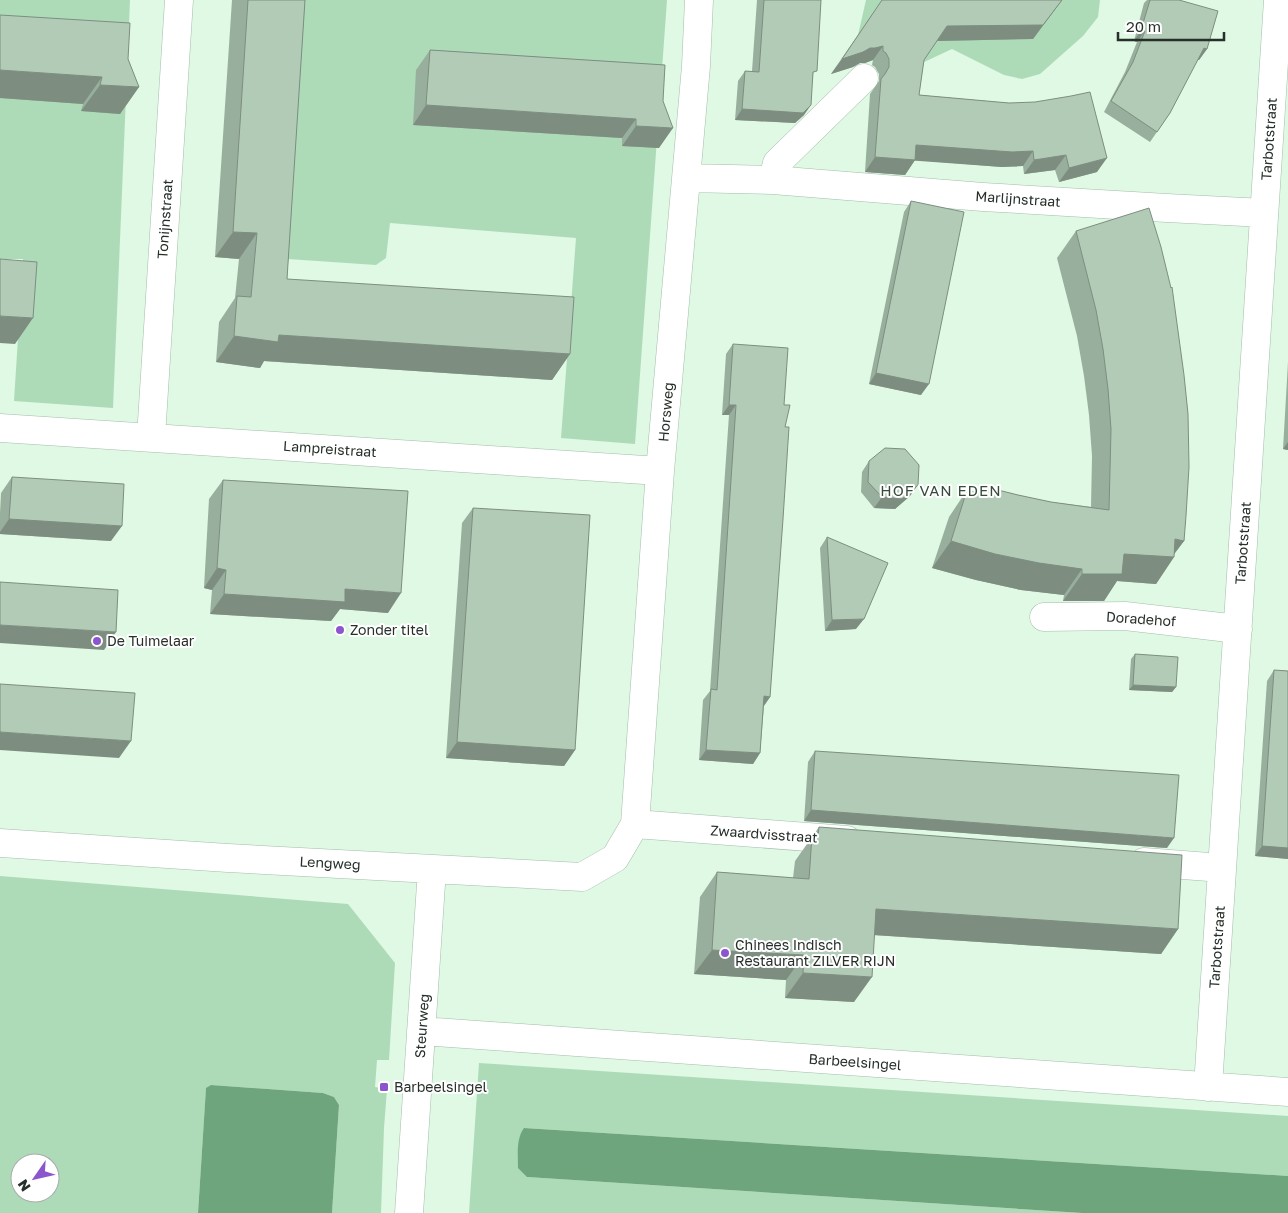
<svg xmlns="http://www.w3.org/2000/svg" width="1288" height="1213" viewBox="0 0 1288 1213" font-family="'Golos Text',sans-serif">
<rect width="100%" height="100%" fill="#dff9e4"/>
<!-- green -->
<path fill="#addbb7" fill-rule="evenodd" d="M0,0h130l-17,408 -99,-7 9,-142h-23z
M291,0h376l-32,444 -74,-6 15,-200 -186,-15 -4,35 -10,7 -103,-7z
M866,0h234l-2,17 -15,19 -43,38 -18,5 -18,-4 -52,-26 -30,14 -64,-28z
M0,876l348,28 47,59 -6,97h-12l-2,27 12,2 -3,39 -3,85h-49l7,-108 -5,-8 -11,-4 -112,-8 -5,4 -8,124h-198zM20,1163h30v30h-30z
M479,1063l809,53v60l-764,-48 3,49 555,36h-613z"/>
<!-- water -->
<path fill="#6ea57c" d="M211,1085l112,8 11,4 5,8 -7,108h-134l8,-125z
M524,1128l764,48v37h-206l-555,-36 -9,-9c0,-14 -2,-29 6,-40z"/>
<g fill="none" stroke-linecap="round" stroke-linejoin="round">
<defs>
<path id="minor" d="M687,178l86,2 210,17 184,11 97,5
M773,180l4,-17 87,-85
M0,428l660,43
M151,437l28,-437
M1044,617l81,-1 113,13
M635,824l212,16
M0,843l228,15 354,19 33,-19 20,-34 25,-353 36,-405 3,-66
M1144,862l78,6
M421,1031l867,61
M1208,1087l70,-1087
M409,1213l23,-344"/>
</defs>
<!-- minor casing -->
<use href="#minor" stroke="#a4bda9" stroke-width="29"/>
<!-- minor -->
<use href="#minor" stroke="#fff" stroke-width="28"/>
</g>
<!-- wall -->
<path fill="#99af9d" d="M232,0h73l-18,279 283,75 -18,26 -288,-19 -4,7 -44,-6 3,-40 16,-24 4,-39 -24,-2z
M757,0h64l-8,76 -9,39 -9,8 -60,-3 3,-39 7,-10h7z
M882,0h180l-29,39 -96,2 -13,19 -5,35 90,8 88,69 -38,10 -4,-12 -31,4 -1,-8 -21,1 -87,-7 -10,15 -40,-3 5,-78 9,-13v-7l-4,-7 -3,-2 1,-5 -8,3h-5l-7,4 -22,7z
M1147,0h32l28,49 -8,11 -1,-1 -28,54 -20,29 -46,-30 21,-40 12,-30 -3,-1 10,-38z
M430,50l235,15 -6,83 -37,-2v-8l-209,-13 3,-55z
M128,59l11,28 -19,27 -39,-3 2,-7 -83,-6z
M911,201l10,194 -52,-11 35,-172z
M1076,231l108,310 -10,13v3l-18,27 -39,-3 -13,20h-41l1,-6 -43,-5 -45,-10 -44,-12 17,-51 18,-27 14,4 5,-7 32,8 33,7 40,5 1,-51 -3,-41 -5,-39 -7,-40 -20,-78z
M733,344l51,61 1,22 -15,270 -6,9 -4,47 -7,11 -54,-4 4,-60 7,-9 19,-276h-7l4,-61z
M1288,362v88l-5,-1z
M869,461l41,35 -15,13 -21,-1 -13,-16 1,-20z
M12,477l99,64 -111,-7v-21l1,-20z
M223,480l165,133 -48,-4 -9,12 -121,-7 2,-24 -8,-2 5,-89z
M473,508l102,242 -11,16 -118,-8 16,-235z
M827,537l29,92 -31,2 -5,-83z
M1135,654l41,33 -4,5 -43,-2 2,-31z
M1274,670l14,1v188l-33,-3 12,-175z
M815,751l352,97 -363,-27 4,-59z
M819,827l359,102 -17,25 -287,-19 -20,67 -69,-4 1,-18 -92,-6 6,-77 17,-25 76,6 2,-17z"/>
<!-- shaded-wall -->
<path fill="#7d8e80" d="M1062,0l-29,39 -96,2 10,-15z
M1141,30l4,1 -8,11 -3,-1z
M883,46l-10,14 -8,3h-5l-7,4 -22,7 11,-15 28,-11z
M1204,48l3,1 -8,11 -3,-1z
M0,70l102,7 -19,27 -83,-6z
M100,85l39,2 -19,27 -39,-3z
M426,105l210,14 -14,19 -209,-13z
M811,105l-7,10 -9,8 -60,-3 7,-11z
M636,126l37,2 -14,20 -37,-2z
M916,145l117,6 -10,15 -21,1 -96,-7z
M1066,155l-11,15 -31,4 10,-14z
M875,157l40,3 -10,15 -40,-3z
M1107,158l-10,14 -38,10 10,-14z
M233,232l24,1 -18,26 -24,-2z
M0,316l33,2 -18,26 -15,-1z
M279,335l291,19 -18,26 -288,-19 -4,7 -44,-6 18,-26z
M876,373l53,11 -8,11 -52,-11z
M729,405h7l-7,10h-7z
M1288,442v8l-5,-1z
M918,485l-8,11 -15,13 -21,-1 8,-11z
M9,519l113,7 -11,15 -111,-7v-2z
M1175,539l9,2 -12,16h2l-18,27 -39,-3 -13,20h-41l19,-27 42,-20z
M951,541l131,28 -18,26 -43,-5 -45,-10 -44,-12z
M217,568l9,2 -14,20 -8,-2z
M345,589l56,4 -13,20 -48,-4 -9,12 -121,-7 14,-20z
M864,619l-8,10 -31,2 7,-11z
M0,625l116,7 -12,18 -104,-7z
M1133,685l43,2 -4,5 -43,-2z
M764,696l6,1 -7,10z
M0,732l131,9 -12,17 -119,-8z
M457,742l118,8 -11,16 -118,-8z
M706,750l54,3 -7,11 -54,-4z
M811,810l363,28 -7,10 -363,-27z
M1262,846l26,2v11l-33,-3z
M876,909l302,20 -17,25 -303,-20z
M712,950l92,5 -18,25 -92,-6z
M803,973l69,4 -18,25 -69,-4z"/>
<!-- building -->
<path fill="#b2cbb7" stroke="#7d8e80" d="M248,0h57l-18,279 287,18 -4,57 -291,-19 -1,7 -44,-6 3,-40 14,1 6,-64 -24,-1z
M764,0h57l-4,71 -4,1 -2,33 -8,8 -61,-4 3,-38 14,1z
M882,0h180l-19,25 -96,1 -23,34 -5,35 90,8 26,-1 36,-6 19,-4 17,66 -38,10 -3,-13 -32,5 -1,-9 -21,1 -96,-7 -1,15 -40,-3 6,-78 4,-5 4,-7v-8l-3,-6 -3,-2v-5l-8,2h-5l-7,4 -21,7z
M1150,0h29l39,11 -11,38 -3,-1 -34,65 -13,19 -46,-31 22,-39 12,-31 -4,-1z
M0,15l130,8 -2,36 11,28 -39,-2 2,-8 -102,-7z
M430,50l235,15 -2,36 10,27 -37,-2v-7l-210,-14z
M911,201l53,11 -35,172 -53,-11z
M1149,208l12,39 10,41 1,-1 12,88 4,39 1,53 -3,49 -2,25 -9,-2 -1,18 -50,-3 -2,20h-40v-5l-43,-6 -44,-9 -44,-13 16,-51 17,5 2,-8 32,8 33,7 58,8 2,-81 -3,-40 -5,-40 -7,-39 -20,-79z
M0,259l37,3 -4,56 -33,-2z
M733,344l55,4 -4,57h6l-5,22h4l-6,92 -13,178 -6,-1 -4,57 -54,-3 5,-61 6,1 19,-285h-7z
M885,448l20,1 14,16 -1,20 -16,14 -20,-2 -14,-15 1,-21z
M12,477l112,7 -2,42 -113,-7z
M223,480l185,11 -7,102 -56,-4v13l-121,-8 2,-24 -9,-2z
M473,508l117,7 -15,235 -118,-8z
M827,537l61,26 -24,56 -32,1z
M0,582l118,8 -2,42 -116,-7z
M1135,654l43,3 -2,30 -43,-2z
M1274,670l14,1v177l-26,-2z
M0,684l135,9 -4,48 -131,-9z
M815,751l364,24 -5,63 -363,-28z
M819,827l363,28 -4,74 -302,-20 -4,68 -69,-4 1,-18 -92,-5 5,-78 92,7 3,-43h6z"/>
<!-- markers -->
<g fill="#8b56cd" stroke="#fff" stroke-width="2">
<circle cx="340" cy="630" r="5"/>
<circle cx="97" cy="641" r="5"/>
<circle cx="725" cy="953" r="5"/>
<rect x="379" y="1082" width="10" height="10" rx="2.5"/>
</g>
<g text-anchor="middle" stroke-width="4" stroke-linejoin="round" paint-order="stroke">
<!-- street labels -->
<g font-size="14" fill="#262f28" stroke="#fff">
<text transform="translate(1269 139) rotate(-86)" y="5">Tarbotstraat</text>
<text transform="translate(1018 199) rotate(4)" y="5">Marlijnstraat</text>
<text transform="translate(165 219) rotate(-86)" y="5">Tonijnstraat</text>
<text transform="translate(666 412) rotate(-85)" y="5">Horsweg</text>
<text transform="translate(330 449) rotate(4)" y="5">Lampreistraat</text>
<text transform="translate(1243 543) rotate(-86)" y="5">Tarbotstraat</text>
<text transform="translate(1141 619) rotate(4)" y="5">Doradehof</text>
<text transform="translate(764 834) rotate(4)" y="5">Zwaardvisstraat</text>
<text transform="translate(330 863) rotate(3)" y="5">Lengweg</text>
<text transform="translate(1217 947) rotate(-86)" y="5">Tarbotstraat</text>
<text transform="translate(422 1026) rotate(-86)" y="5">Steurweg</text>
<text transform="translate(855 1062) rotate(4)" y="5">Barbeelsingel</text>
</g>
<!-- poi labels -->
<g font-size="14" fill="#262f28" stroke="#fff" text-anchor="start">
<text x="350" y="635">Zonder titel</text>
<text x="107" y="646">De Tuimelaar</text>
<text x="735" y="950">Chinees Indisch<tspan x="735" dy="16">Restaurant ZILVER RIJN</tspan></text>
<text x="394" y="1092">Barbeelsingel</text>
</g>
<!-- neighbourhood labels -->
<g font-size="15" letter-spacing="1" fill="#374c3c" stroke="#fff">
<text x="941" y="496">HOF VAN EDEN</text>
</g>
</g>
<!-- north arrow -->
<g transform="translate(35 1178) rotate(236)"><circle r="24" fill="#ffffff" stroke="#a8aca9"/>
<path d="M0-4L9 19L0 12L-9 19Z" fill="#8b56cd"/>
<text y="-8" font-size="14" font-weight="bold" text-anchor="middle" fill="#262f28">N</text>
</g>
<!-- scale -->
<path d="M1118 32v8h106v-8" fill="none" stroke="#262f28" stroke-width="2.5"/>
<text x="1126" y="32" font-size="15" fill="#262f28" stroke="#ffffff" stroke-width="4" paint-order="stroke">20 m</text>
</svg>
